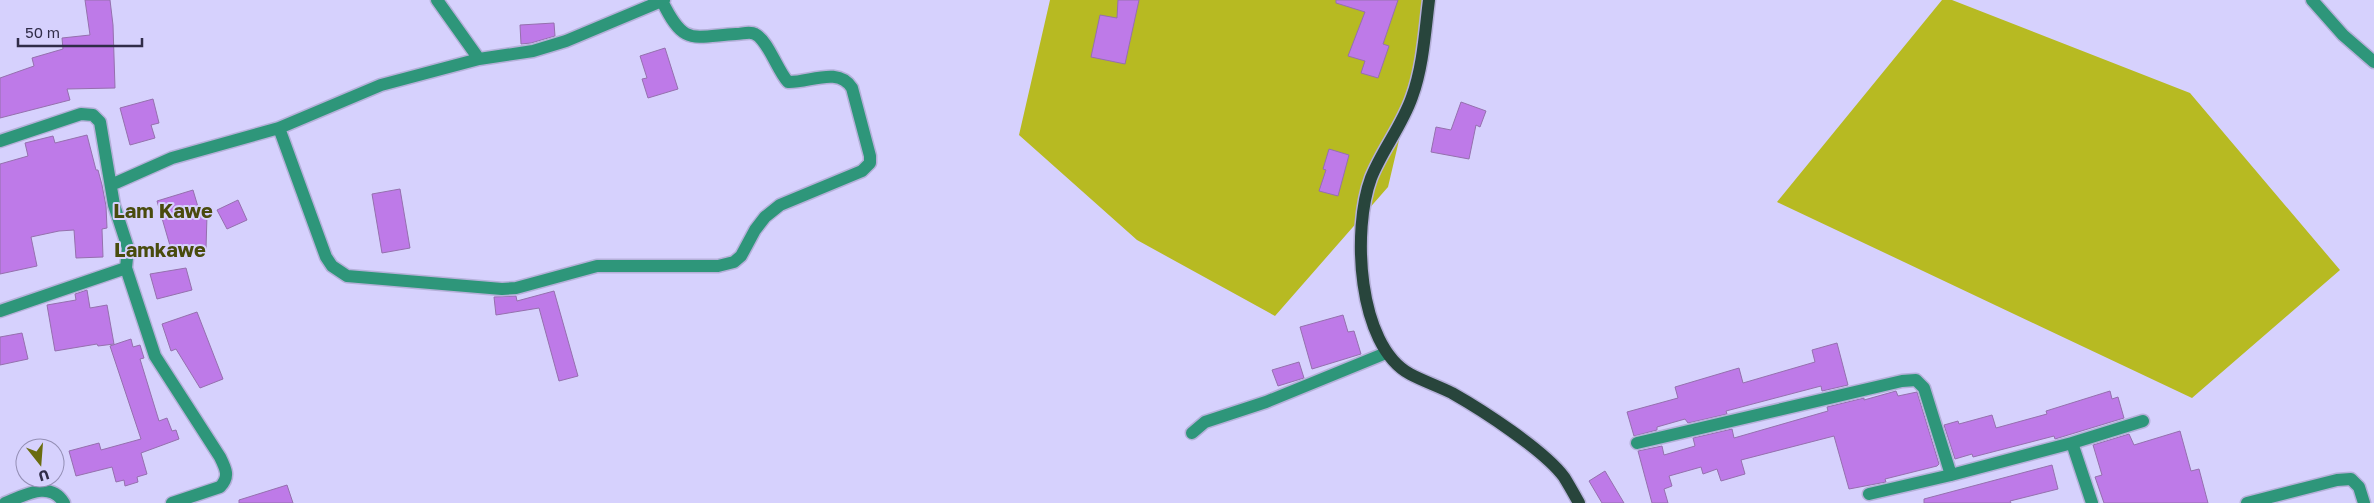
<svg xmlns="http://www.w3.org/2000/svg" width="2374" height="503" viewBox="0 0 2374 503" font-family="'Golos Text',sans-serif">
<rect width="100%" height="100%" fill="#d6d1fd"/>
<!-- green -->
<path fill="#b7ba22" d="M1050,0h382l-44,187 -113,129 -138,-76 -118,-105z
M1942,0h10l238,93 150,177 -148,128 -415,-196z"/>
<!-- building -->
<path fill="#be7ae8" stroke="#9570ae" d="M85,0h25l3,25 2,63 -48,1 3,11 -70,18v-40l34,-12 -2,-8 31,-9 -1,-11 28,-3z
M1118,0h21l-14,64 -34,-7 9,-42 17,3z
M1336,0h62l-15,44 6,2 -11,32 -17,-5 4,-12 -17,-5 17,-44 -29,-9z
M554,23l1,13 -24,7 -10,1 -1,-19z
M665,48l13,41 -30,9 -6,-19 5,-1 -7,-22z
M153,99l6,24 -8,2 4,13 -25,7 -10,-37z
M1461,102l25,9 -6,16 -4,-2 -7,34 -38,-7 5,-25 15,3z
M87,135l9,35h2l4,15 4,21 1,22 -5,1 1,28 -27,1 -2,-28 -15,1 -28,6 6,29 -37,8v-110l28,-8 -3,-13 28,-7 2,7z
M1329,149l20,6 -11,41 -19,-5 7,-21 -3,-1z
M400,189l10,59 -28,5 -10,-59z
M193,190l8,27 6,-2 -1,34 -33,7 -16,-55z
M238,200l9,20 -20,9 -10,-19z
M186,268l6,22 -35,9 -7,-25z
M87,290l3,18 17,-3 7,39 -16,2 -1,-2 -42,7 -8,-46 29,-5 -1,-6z
M554,291l24,85 -19,5 -20,-73 -43,7 -2,-18 22,-1 1,5z
M197,312l26,67 -23,9 -24,-39 -5,2 -9,-27z
M1343,315l5,17 6,-1 7,23 -49,15 -12,-42z
M22,333l6,26 -28,6v-28z
M131,339l2,8 7,-2 4,13 -4,1 19,62 8,-3 5,13 4,-1 3,9 -38,14 6,21 -10,3 1,5 -13,4 -1,-6 -8,2 -4,-15 -36,9 -7,-25 30,-8 2,7 40,-11 -31,-93z
M1837,343l11,42 -26,6 -1,-5 -95,25 1,3 -39,9 -3,-4 -28,8v3l-23,6 -7,-24 51,-14 -3,-11 64,-19 4,15 72,-21 -3,-12z
M1299,362l5,16 -26,8 -6,-16z
M1896,391l2,5 19,-4 22,72 -2,2 -52,13 1,3 -37,7 -15,-53 -93,24 4,14 -24,7 -4,-12 -14,5 -2,-7 -32,9 3,10 -8,3 4,14h-16l-14,-52 24,-5 2,9 31,-9 -2,-8 39,-9 2,9 94,-27 -1,-4 37,-9v2z
M2110,391l2,8 6,-2 6,21 -69,21 -1,-3 -81,21 -1,-3 -17,5 -11,-34 14,-4 1,3 33,-9 4,13 51,-14 -1,-3z
M2180,431l11,40 8,-2 9,34h-104l-9,-26 7,-2 -9,-30 36,-11 5,11z
M2052,465l6,24 -48,12 1,2h-87v-4z
M1605,471l19,32h-22l-13,-22z
M287,485l6,18h-54v-3z"/>
<g fill="none" stroke-linecap="round" stroke-linejoin="round">
<defs>
<path id="minor" d="M437,0l42,59
M2312,0l31,35 31,27
M279,128l47,129 6,9 15,10 155,13 14,-1 81,-22h121l16,-4 7,-6 14,-26 10,-13 15,-12 82,-34 8,-8v-7l-18,-68c-14,-22 -43,-5 -64,-6 -11,-12 -20,-42 -33,-48 -5,-3 -13,0 -19,0 -45,3 -52,12 -74,-33
M0,141l81,-27 12,1 7,7 14,83 14,43 -2,20 29,88 65,101c6,12 10,20 0,30l-48,16
M111,185l61,-27 107,-30 102,-43 98,-26 54,-8 33,-10 98,-41
M0,311l126,-43
M1192,433l13,-11 61,-20 120,-49
M1637,443l265,-62 14,-1 8,8 27,87
M2072,443l71,-22
M1869,494l82,-19 121,-32 20,60
M5,503c20,-8 45,-23 59,0
M2247,503l90,-23 14,-1 8,8 5,16"/>
<path id="major" d="M1429,0c-4,32 -6,67 -17,97 -10,29 -30,53 -41,81 -19,51 -14,167 39,196 13,7 28,12 42,19 30,17 92,57 112,84 5,8 10,17 15,26"/>
</defs>
<!-- minor casing -->
<use href="#minor" stroke="#b5b0d9" stroke-width="15"/>
<!-- major casing -->
<use href="#major" stroke="#b5b0d9" stroke-width="15"/>
<!-- minor -->
<use href="#minor" stroke="#2e967a" stroke-width="12"/>
<!-- major -->
<use href="#major" stroke="#28453c" stroke-width="12"/>
</g>
<g text-anchor="middle" stroke-width="4" stroke-linejoin="round" paint-order="stroke">
<!-- quarter labels -->
<g font-size="20" font-weight="bold" fill="#494b0d" stroke="#d6d1fd">
<text x="163" y="218">Lam Kawe</text>
<text x="160" y="257">Lamkawe</text>
</g>
</g>
<!-- north arrow -->
<g transform="translate(40 463) rotate(163)"><circle r="24" fill="#d6d1fd" stroke="#948fb5"/>
<path d="M0-4L9 19L0 12L-9 19Z" fill="#6a6c0e"/>
<text y="-8" font-size="14" font-weight="bold" text-anchor="middle" fill="#302c48">U</text>
</g>
<!-- scale -->
<path d="M18 38v8h124v-8" fill="none" stroke="#302c48" stroke-width="2.5"/>
<text x="25" y="38" font-size="15" fill="#302c48" stroke="#d6d1fd" stroke-width="4" paint-order="stroke">50 m</text>
</svg>
